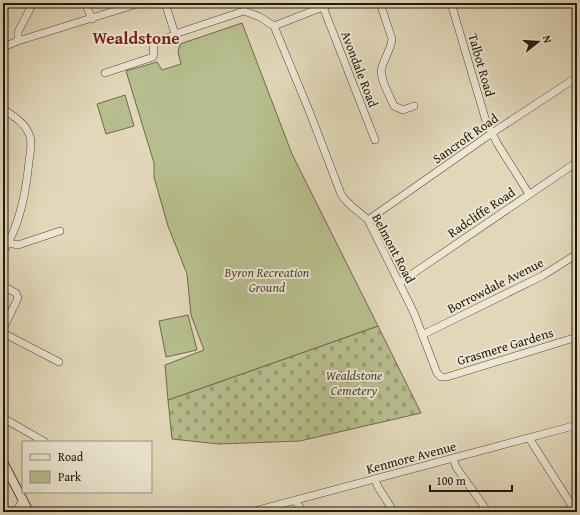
<svg xmlns="http://www.w3.org/2000/svg" width="580" height="515" viewBox="0 0 580 515" font-family="'Gentium Book Plus',serif">
<defs>
<pattern id="cemetery-stones" width="16" height="16" patternUnits="userSpaceOnUse"><rect width="16" height="16" fill="#b7be8d"/><path d="M2 7V4a2 2 0 0 1 4 0v3zM10 15v-3a2 2 0 0 1 4 0v3z" fill="#9da378"/></pattern>
</defs>
<rect width="100%" height="100%" fill="#e2d8b9"/>
<filter id="stains"><feTurbulence type="fractalNoise" baseFrequency=".005" numOctaves="4"/><feColorMatrix values="0 0 0 0 .2 0 0 0 0 .09 0 0 0 0 .02 0 0 0 .5 -.17"/></filter>
<radialGradient id="worn" r=".72"><stop offset=".6" stop-color="#630" stop-opacity="0"/><stop offset="1" stop-color="#630" stop-opacity=".3"/></radialGradient>
<!-- cemetery -->
<path fill="url(#cemetery-stones)" stroke="#6c6b4d" d="M378,326l43,87 -121,28 -81,3 -47,-5 -4,-39z"/>
<!-- park -->
<path fill="#b7be8d" stroke="#6c6b4d" d="M242,23l50,131 86,172 -210,74 -3,-35 39,-15 -13,-35 -4,-41 -19,-48 -14,-49v-14l-28,-92 31,-9 5,8 19,-6 -3,-12 2,-8z
M125,95l9,31 -28,8 -9,-30z
M188,315l9,35 -31,7 -7,-36z"/>
<g fill="none" stroke-linecap="round" stroke-linejoin="round">
<defs>
<path id="minor" d="M85,3l7,16
M165,3l10,31
M380,3l12,36c-1,10 -7,18 -10,28 -4,10 8,29 12,39l9,4 11,-4
M451,3l35,118 11,22 32,51
M323,7l52,133
M274,26l36,87 31,81c6,11 18,17 27,26l46,93 23,60 4,4h6l130,-40
M274,26l59,-23
M18,41v-9l15,-29
M3,47l15,-6 122,-38
M105,73l48,-16c2,-4 -1,-9 1,-13 4,-6 16,-5 21,-10l69,-23 16,6 14,9
M3,109c10,7 22,14 26,25 4,8 1,19 0,27 -3,32 -9,64 -26,91
M368,220l124,-87 85,-56
M9,243l9,2 42,-14
M399,283l178,-121
M3,286l13,7 2,5 -15,31
M3,333l56,29
M422,335l120,-59 35,-22
M3,418l42,24
M529,438l47,74
M453,458l3,9 32,45
M375,479l3,8 16,25
M295,500l8,12
M3,510l12,2
M13,512l6,-5 4,-7
M251,512l326,-87"/>
<path id="tertiary" d="M3,462l26,50"/>
</defs>
<!-- minor casing -->
<use href="#minor" stroke="#524838" stroke-width="8"/>
<!-- tertiary casing -->
<use href="#tertiary" stroke="#524838" stroke-width="10"/>
<!-- minor -->
<use href="#minor" stroke="#ece6d2" stroke-width="7"/>
<!-- tertiary -->
<use href="#tertiary" stroke="#ece6d2" stroke-width="8"/>
</g>
<g text-anchor="middle" stroke-width="4" stroke-linejoin="round" paint-order="stroke">
<!-- street labels -->
<g font-size="13" fill="#22180d" stroke="#ece6d2">
<text transform="translate(482 65) rotate(74)" y="5">Talbot Road</text>
<text transform="translate(360 69) rotate(69)" y="5">Avondale Road</text>
<text transform="translate(465 138) rotate(-35)" y="5">Sancroft Road</text>
<text transform="translate(481 212) rotate(-34)" y="5">Radcliffe Road</text>
<text transform="translate(394 248) rotate(62)" y="5">Belmont Road</text>
<text transform="translate(495 285) rotate(-27)" y="5">Borrowdale Avenue</text>
<text transform="translate(505 346) rotate(-17)" y="5">Grasmere Gardens</text>
<text transform="translate(411 457) rotate(-15)" y="5">Kenmore Avenue</text>
</g>
<!-- park labels -->
<g font-size="13" font-style="italic" fill="#4f4a33" stroke="#ece6d2">
<text x="267" y="277">Byron Recreation<tspan x="267" dy="15">Ground</tspan></text>
<text x="354" y="380">Wealdstone<tspan x="354" dy="15">Cemetery</tspan></text>
</g>
<!-- district labels -->
<g font-size="17" font-weight="bold" fill="#7a1f14" stroke="#ece6d2">
<text x="136" y="44">Wealdstone</text>
</g>
</g>
<!-- margin -->
<rect width="580" height="515" fill="none" stroke="#e2d8b9" stroke-width="16"/>
<rect x="4" y="4" width="572" height="507" fill="none" stroke="#22180d" stroke-width="2"/>
<rect x="8" y="8" width="564" height="499" fill="none" stroke="#22180d"/>
<!-- legend -->
<rect x="22" y="441" width="130" height="52" fill="#ece6d2" stroke="#9b9483"/>
<rect x="30" y="454" width="20" height="6" fill="#ece6d2" stroke="#9b9483"/>
<text x="58" y="461" font-size="12" fill="#22180d">Road</text>
<rect x="30" y="471" width="20" height="12" fill="#b7be8d" stroke="#9b9483"/>
<text x="58" y="481" font-size="12" fill="#22180d">Park</text>
<!-- north arrow -->
<g transform="translate(538 42) rotate(73)" stroke="#ece6d2" stroke-width="3" paint-order="stroke">
<path d="M0-3L7 15L0 10L-7 15Z" fill="#22180d"/>
<text y="-6" font-size="11" font-weight="bold" text-anchor="middle" fill="#22180d">N</text>
</g>
<!-- scale -->
<path d="M430 485v6h82v-6" fill="none" stroke="#22180d" stroke-width="2"/>
<text x="436" y="485" font-size="12" fill="#22180d" stroke="#ece6d2" stroke-width="3" paint-order="stroke">100 m</text>
<rect width="100%" height="100%" filter="url(#stains)"/>
<rect width="100%" height="100%" fill="url(#worn)"/>
</svg>
